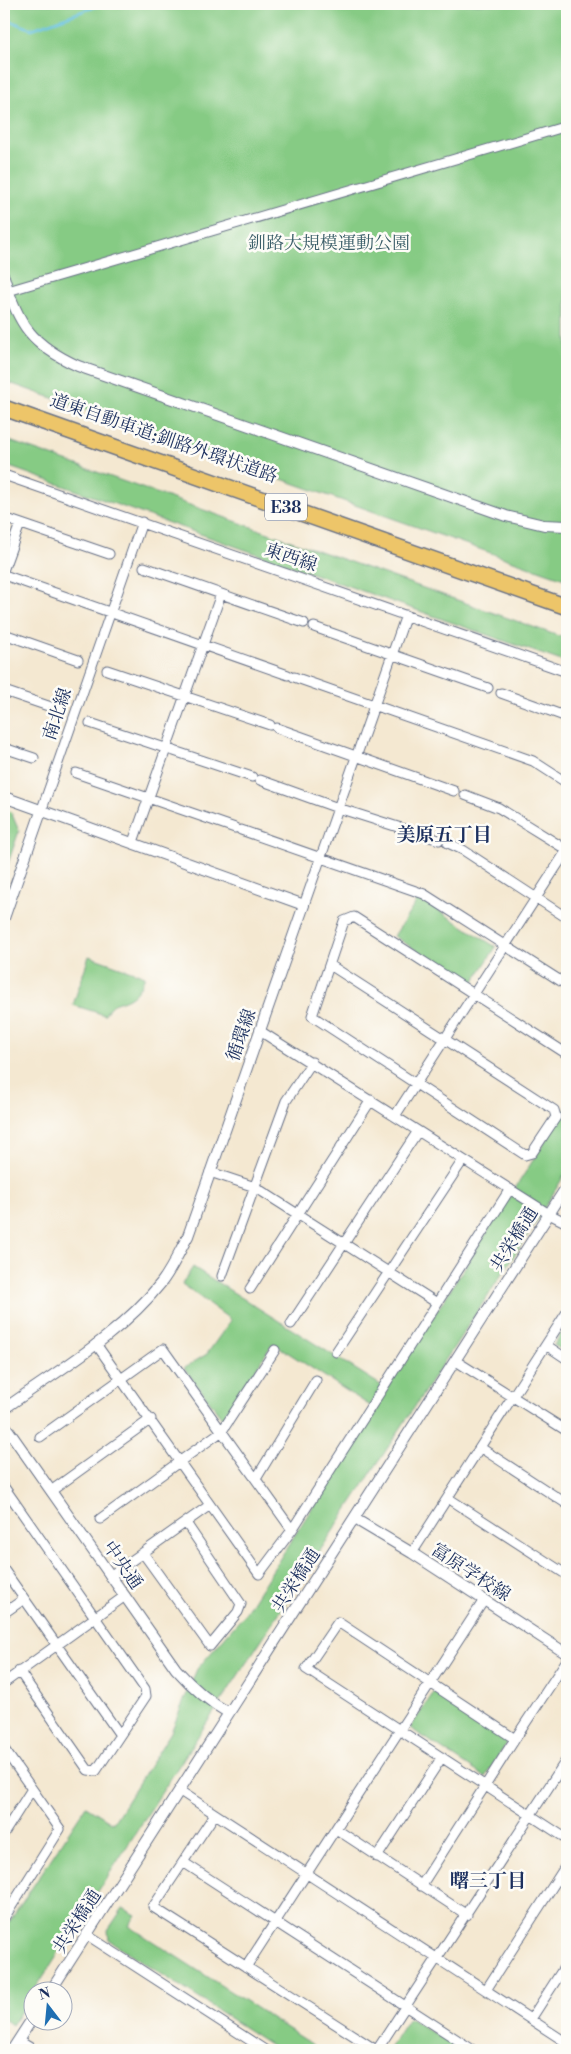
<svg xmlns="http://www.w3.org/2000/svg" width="571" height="2054" viewBox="0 0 571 2054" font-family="'Libre Bodoni','Noto Serif JP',serif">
<rect width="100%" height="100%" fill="#fdfcf7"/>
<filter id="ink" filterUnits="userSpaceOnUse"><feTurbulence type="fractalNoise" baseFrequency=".02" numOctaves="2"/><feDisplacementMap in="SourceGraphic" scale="10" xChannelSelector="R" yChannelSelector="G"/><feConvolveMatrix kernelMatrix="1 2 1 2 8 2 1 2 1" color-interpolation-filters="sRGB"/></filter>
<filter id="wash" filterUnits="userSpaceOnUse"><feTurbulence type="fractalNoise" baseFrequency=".0096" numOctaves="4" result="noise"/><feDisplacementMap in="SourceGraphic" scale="20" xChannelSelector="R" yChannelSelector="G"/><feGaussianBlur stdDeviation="1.12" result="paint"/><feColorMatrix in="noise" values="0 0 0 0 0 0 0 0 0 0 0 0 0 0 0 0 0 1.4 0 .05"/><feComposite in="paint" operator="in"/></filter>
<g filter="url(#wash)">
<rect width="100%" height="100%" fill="#f4e8d1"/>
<!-- green -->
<path fill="#86cb84" stroke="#507d71" d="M4,4h563v576l-563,-199z
M4,439l563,200v24l-563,-198z
M4,810l7,2 8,19 -15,44z
M419,898l77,49 -25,39 -77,-50z
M89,956l56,20c-4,9 -7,17 -16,22 -13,7 -17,2 -24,17l-32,-10z
M567,1107v64l-40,65 -338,514 -177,275 -8,-6v-89l82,-124 27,17 58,-91 26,-63 47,-54 131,-206 -102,-66 -50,76 -39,-51 23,-14 24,-34 -49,-36 11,-17 194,122z
M567,1324v29l-13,-8z
M434,1692l75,48 -24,37 -75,-49z
M123,1908l13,7 -7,11 192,124h-42l-170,-110 -1,-10z
M409,2018l50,31 -71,1z"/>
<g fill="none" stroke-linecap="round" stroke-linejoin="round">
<!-- stream -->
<path stroke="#67c2e5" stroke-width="2.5" d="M4,19l28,10 71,-25"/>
</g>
</g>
<g filter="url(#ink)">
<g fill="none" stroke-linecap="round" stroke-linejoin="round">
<defs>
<path id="minor" d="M8,291l559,-165
M4,475l563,197
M4,518l105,36
M144,567l160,56
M4,568l16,-44
M4,575l284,100
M314,627l174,61
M4,634l74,26
M107,670l163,55
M294,677l239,84 34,22
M4,691l56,19
M501,693l66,24
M90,723l162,54
M277,728l177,63
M4,748l30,10
M76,773l159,55
M260,780l78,28 101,32
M465,795l34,13 68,42
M42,809l100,-287
M241,830l183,64 143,91
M133,842l88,-248
M448,843l15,7 104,68
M304,905l102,-290
M330,965l224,145 2,7 -24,36 -7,2 -213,-139 32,-95 10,-4 213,137
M260,1031l289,183 18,9
M395,1116l172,-266
M210,1172l45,15 182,116
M222,1276l64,-175 26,-39
M250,1289l121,-189
M291,1324l127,-193
M96,1344l163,230 33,-44 218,-341
M546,1345l21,14
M336,1352l127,-192
M456,1361l111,70
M40,1437l123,-88 129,181
M481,1448l86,56
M256,1479l60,-99
M4,1487l141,202 1,7 -50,75 -8,-1 -69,-99
M51,1491l100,-72
M448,1498l119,77
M100,1519l122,-88 53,-81
M143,1553l67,93 28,-34 3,-8 -55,-81
M412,1553l155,-241
M4,1570l116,165
M110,1576l100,-71
M4,1613l20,-14
M4,1683l121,-87
M515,1739l-177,-117 -32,47 261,170
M4,1749l56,80 -56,89
M180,1791l387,252
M215,1814l-62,93 223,143
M336,1829l131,86
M4,1833l28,-44
M377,1857l65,-100
M183,1862l290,188
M421,1886l94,-147 52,-79
M87,1935l178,115
M246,1967l238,-367
M486,1990l81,-126
M531,2019l36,-56
M377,2050l190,-291"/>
<path id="tertiary" d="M4,277c14,48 28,68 74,89l428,150 38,9 23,1
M4,797l300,108 -116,331c-9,16 -16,33 -27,47 -42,53 -103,87 -157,126
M4,918l38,-109
M4,1424l172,245c16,18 31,32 53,44
M355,1519l57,34 155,101
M50,1992l517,-806
M18,2041l15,9
M12,2050l20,-31"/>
<path id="motorway" d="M4,408l563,199"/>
</defs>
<!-- minor casing -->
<use href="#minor" stroke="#677086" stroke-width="11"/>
<!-- tertiary casing -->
<use href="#tertiary" stroke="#677086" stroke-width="12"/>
<!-- motorway casing -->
<use href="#motorway" stroke="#677086" stroke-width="18"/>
<!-- minor -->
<use href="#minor" stroke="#fff" stroke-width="9"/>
<!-- tertiary -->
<use href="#tertiary" stroke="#fff" stroke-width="10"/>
<!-- motorway -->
<use href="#motorway" stroke="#edc569" stroke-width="15"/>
</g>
</g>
<g text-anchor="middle" stroke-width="5" stroke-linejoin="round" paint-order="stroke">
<!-- shield labels -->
<rect fill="#fdfcf7" stroke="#5f6c8c" stroke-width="1" x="265" y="493.5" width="42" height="27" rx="4"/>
<g font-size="16" font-weight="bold" fill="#1b2f5e">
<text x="286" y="513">E38</text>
</g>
<!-- park labels -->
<g font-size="18" fill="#3b5e69" stroke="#fdfcf7">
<text x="329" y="249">釧路大規模運動公園</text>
</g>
<!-- street labels -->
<g font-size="18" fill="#1b2f5e" stroke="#fdfcf7">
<text transform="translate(164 438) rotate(19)" y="6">道東自動車道;釧路外環状道路</text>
<text transform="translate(291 557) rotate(19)" y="6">東西線</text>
<text transform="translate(57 714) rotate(-71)" y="6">南北線</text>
<text transform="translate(241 1035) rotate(-70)" y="6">循環線</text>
<text transform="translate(514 1239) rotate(-58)" y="6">共栄橋通</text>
<text transform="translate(123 1565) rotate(55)" y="6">中央通</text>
<text transform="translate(471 1572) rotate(33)" y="6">富原学校線</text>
<text transform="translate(296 1580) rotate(-57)" y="6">共栄橋通</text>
<text transform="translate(77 1921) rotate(-57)" y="6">共栄橋通</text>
</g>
<!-- neighbourhood labels -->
<g font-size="19" font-weight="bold" fill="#1b2f5e" stroke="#fdfcf7">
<text x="444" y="841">美原五丁目</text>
<text x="488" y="1887">曙三丁目</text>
</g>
</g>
<!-- margin -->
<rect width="571" height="2054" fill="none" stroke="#fdfcf7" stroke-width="20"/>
<!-- north arrow -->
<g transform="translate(48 2006) rotate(344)"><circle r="24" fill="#fdfcf7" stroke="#a3aaba"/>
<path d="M0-4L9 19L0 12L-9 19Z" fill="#1f6fb2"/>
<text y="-8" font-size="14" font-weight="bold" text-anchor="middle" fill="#1b2f5e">N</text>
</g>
</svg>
